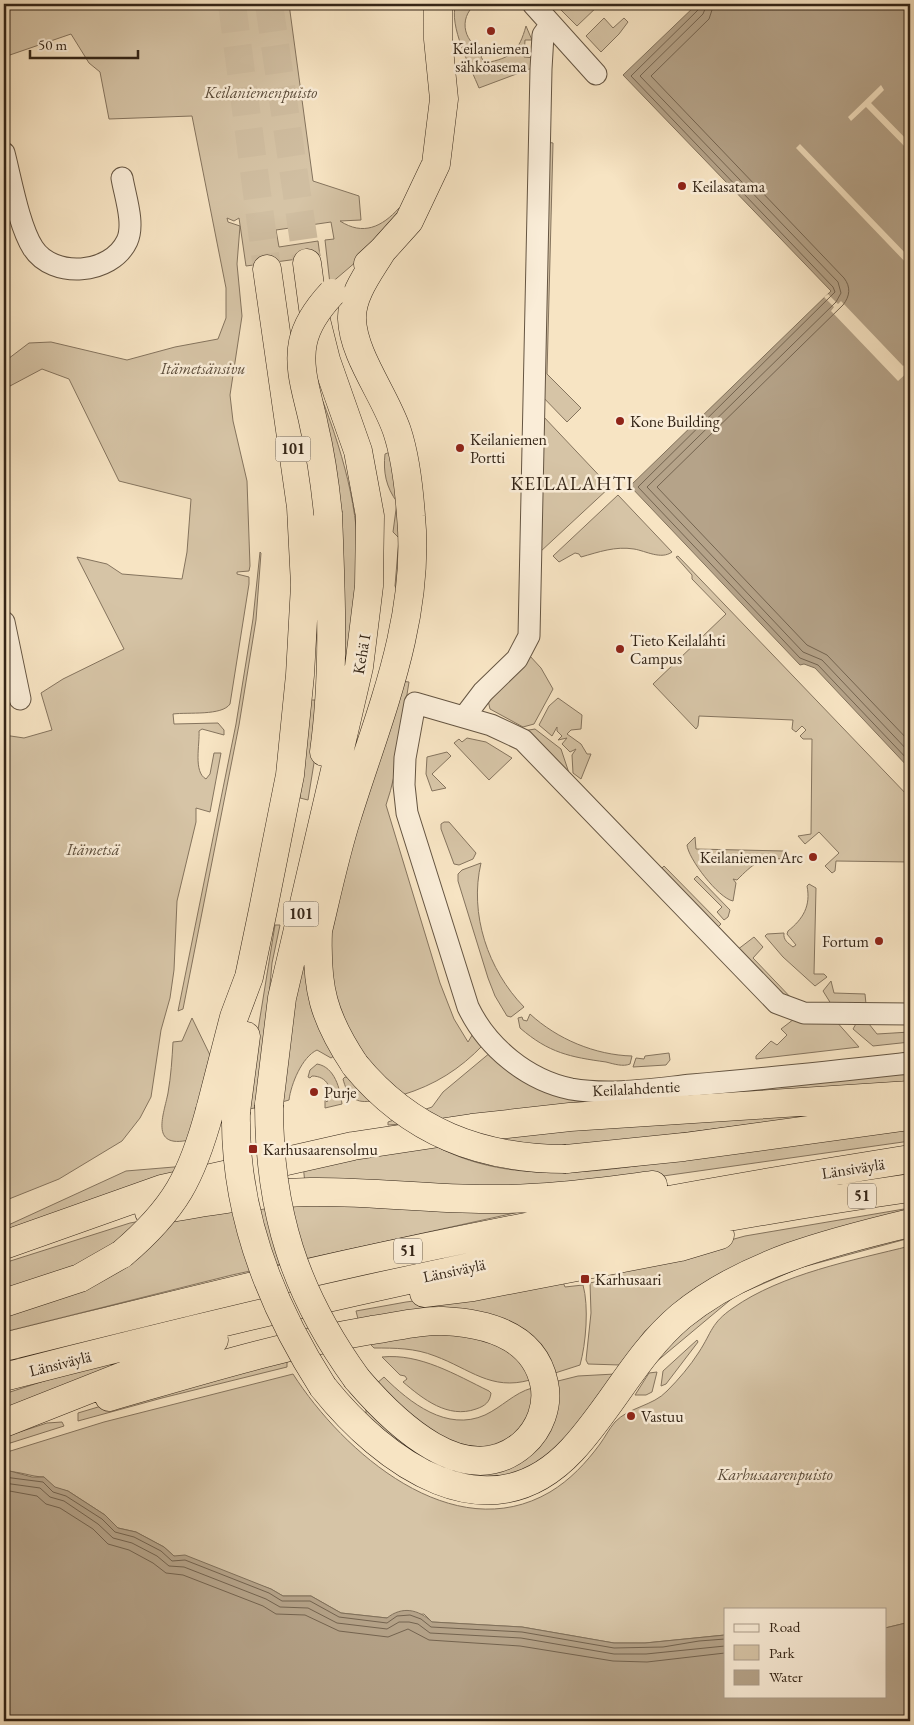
<svg xmlns="http://www.w3.org/2000/svg" width="914" height="1725" viewBox="0 0 914 1725" font-family="'EB Garamond',serif">
<rect width="100%" height="100%" fill="#f7e4c3"/>
<filter id="stains"><feTurbulence type="fractalNoise" baseFrequency=".004" numOctaves="4"/><feColorMatrix values="0 0 0 0 .2 0 0 0 0 .09 0 0 0 0 .02 0 0 0 .5 -.17"/></filter>
<radialGradient id="worn" r=".72"><stop offset=".6" stop-color="#630" stop-opacity="0"/><stop offset="1" stop-color="#630" stop-opacity=".3"/></radialGradient>
<!-- green -->
<path fill="#d6c4a6" stroke="#85745e" d="M4,4h285l24,177 46,15 2,24 -21,1c23,15 42,6 59,-13l4,2 -39,45 -34,29 -5,-44 9,-1 -3,-17 -55,8 3,17 39,-6 2,15 -74,10 -7,-48 -5,3 -7,-3 1,4 12,4 -3,38 5,52 -12,79 3,26 14,60 3,85 -1,5 -12,1v2l12,3v7l-19,120c-8,12 -42,8 -57,10l1,10 44,-1 6,7v5l-22,-6 -3,2c1,13 -6,41 7,48l4,-5 4,-21h7l-11,59 -14,-4v14l-19,79 -3,69 -4,28 -9,32 -10,67 -11,21 -18,23 -63,38 -55,22v-466l20,3 28,-8 -11,-37 22,-14 61,-30 -47,-92 30,7 15,10 60,5 5,-27 4,-53 -72,-18 -50,-102 -27,-10 -32,17 -6,-8v-16l25,-19 22,-1 76,18 48,-13 43,-8 8,-21v-30l-34,-172 -83,3 -9,-47 -11,-9 -18,-29 -67,23z
M456,4h20c-19,14 -12,42 11,47l-6,6 4,6c27,-5 34,-12 41,-37l6,14h-7l-1,17 12,1 -1,9 -56,21c-8,-20 -31,-63 -23,-84z
M555,4h45l-23,22z
M604,18l9,10 11,-10 4,4 -9,12 -18,18 -15,-16z
M547,142l6,1 -6,231 34,34 -14,14 -28,-29z
M322,399c23,60 41,124 35,189 -2,25 -7,50 -10,76l-6,2z
M542,415l68,72 -70,65z
M390,452l11,75 -2,66 -4,-7 4,-48 -6,-6 4,-30c-11,-15 -14,-30 -12,-48z
M618,495l54,57c-11,8 -26,-1 -38,-3 -19,-3 -35,3 -53,8l-2,-3 -4,-1 -16,9 -6,-6z
M260,552l1,1 -5,67 -17,105 -56,284 -5,2 58,-287 17,-105z
M678,556l232,242v64l-74,-1 -1,10 -3,2 -7,-7 14,-13 -20,-21 -14,12 -7,-8 13,-2 1,-95h-9l-3,-3 6,-6 -4,-4 -6,6 -4,-3 1,-9 -94,-4 -1,10 -2,3 -43,-45 73,-70 -34,-35v-4l-16,-18z
M529,655l12,13 12,21 -19,35 -11,3 -33,-18 -3,-13z
M400,681l9,1c-7,40 -10,86 -23,123l54,178 14,36 14,23 6,-10 9,13c-23,24 -48,40 -81,50l-26,-25 -28,-37 -17,-47v-53l11,-51z
M558,698l24,17 -1,14 -10,1 -4,4 14,10 6,10h4l-10,25 -8,-6 -1,-18 4,-6 -6,3 -8,-8 5,-6 -9,2 4,-4 -5,-5v-4l-5,9 -13,-11 10,-19z
M311,700h10l-1,26 -12,74 -8,-2z
M535,729l26,20 8,24 -46,-42z
M467,738l19,4 26,16 -23,22 -35,-37 5,-4 3,3z
M447,752l4,4 -19,18 14,14 -14,3 -6,-17 1,-17z
M444,822h5l27,31 -3,6 -14,6 -5,-1 -13,-35v-5z
M695,837l1,12 88,2 -1,8c-23,-2 -30,5 -46,21l-4,-1 3,4 -3,18c-15,-3 -45,-43 -46,-56z
M481,863c-12,51 7,107 43,144l-13,10 -4,-1 -12,-20 -7,-18 -30,-97v-7l4,-4z
M664,866l57,58 -5,5 -57,-58z
M697,876l33,34 -2,7 -4,3 -7,-8 5,-5 -28,-28z
M809,884l7,4 -2,86h10l3,3 -12,9 -32,-29 -18,-21 2,-2 17,-1c-1,7 4,10 9,14l3,-2 -9,-11 1,-3c15,-12 23,-25 19,-45z
M275,925h5l-8,38 -13,144 -14,3z
M754,937l9,10 -10,11 42,44 -3,3 -55,-55z
M304,954l30,102 -3,2 -14,-8c-15,7 -26,34 -28,50l-7,2 7,-71z
M831,981l3,12 31,1 1,10 -33,3 -10,-16z
M530,1014c27,25 65,41 102,42l-2,8c-7,3 -16,0 -24,-2 -36,-5 -57,-9 -86,-34l-2,-10 4,-1 1,3 4,1z
M192,1018l18,37 -21,85c-40,9 -25,-26 -21,-47 3,-17 4,-34 5,-51l9,-1z
M794,1019l41,1 24,27 -103,12v-3l15,-15 6,4 10,-10 -6,-6z
M857,1022l12,2 8,10 33,-2v10l-37,4 -20,-17z
M491,1052l64,38 355,-21v17l-522,39v-3l44,-15 11,-15z
M669,1053l1,7 -4,5 -33,2 3,-9 8,1 1,-3z
M317,1064c18,3 23,25 25,40l-17,4v-8l2,2c7,-13 0,-26 -15,-26l-2,2 -2,-1 2,-7z
M345,1077l5,1 21,23c-18,3 -24,-7 -28,-22z
M887,1102l-73,14 -246,32 -83,-9 85,-15z
M910,1127v14l-275,39 -91,8 -239,-4 -2,-20 124,-23c88,53 197,26 292,12 64,-9 128,-17 191,-26z
M186,1166l-1,3 -181,66v-8l122,-56z
M259,1202l274,7 -301,66 -228,57v-17c50,-13 99,-27 139,-62 9,-8 18,-15 22,-26l-79,35 -82,27v-26l126,-40 88,-16z
M910,1208v4l-242,99 -23,20 -25,34 -32,-1 -2,-4 5,-47 -1,-30 17,-4 -1,-5 139,-38z
M910,1233v5l-111,30 -64,28 -79,66 11,-16 47,-40 51,-29z
M910,1246v376l-25,6v-19h-160v26l-80,8h-31l-92,-16 -90,-5 -8,-8 -37,4 -46,-5 -30,-17h-28l-12,-7 -97,-33 -10,-9 -28,-15 -18,-4 -13,-13 -37,-24 -13,-3 -11,-11c-13,0 -27,-7 -40,-5v-19l100,-31 189,-48c50,78 160,175 257,118 20,-12 36,-29 50,-48 5,-7 9,-15 15,-22 14,-15 38,-16 52,-31 12,-12 23,-25 32,-39 13,-20 12,-29 34,-44 48,-34 121,-48 177,-62z
M563,1282l2,5 18,-2c6,21 3,59 -3,80l-28,9 -13,-26 -181,-29 -2,-8 50,-9z
M428,1332c40,2 86,6 102,48 -39,11 -60,-11 -95,-24 -20,-8 -40,-8 -61,-8l-5,-5 -82,18v6l-125,31 -84,23v-8c114,-34 231,-69 350,-81z
M697,1340l1,2 -32,42 -5,2 2,-15z
M169,1348l-165,64v-18l43,-14z
M382,1357c38,-4 74,18 107,34l2,2c-1,9 -6,13 -15,16 -28,10 -53,-10 -73,-27l4,-3 -2,-3 -5,-1z
M657,1372l-5,20 -6,3h-11l14,-22z
M615,1374l-62,83 -57,25 -59,-11 -76,-58h5v-4l14,14 123,46 51,-87 24,-6z
M384,1377c26,26 63,55 101,38 17,-8 29,-22 47,-27 1,19 -4,36 -20,47 -50,36 -101,-19 -136,-51z
M62,1422l2,4 -60,19v-8l43,-14z"/>
<!-- water -->
<path fill="#b5a389" stroke="#81715b" d="M697,4h213v765l-95,-101 -11,-4 -4,1 -170,-179 201,-195 -208,-216z
M10,1471l22,6h12l11,10 13,4 37,24 13,13 18,4 28,15 10,9 11,-1 86,34 12,7h28l30,17 46,5c15,-12 31,-9 45,4l90,5 92,16h31l80,-8v61h160v-68l25,-6v99h-906v-249z"/>
<!-- pier -->
<path fill="#f7e4c3" d="M881,85l3,5 -13,13 39,40v9l-44,-45 -15,14 -3,-4z
M800,144l110,114v9l-114,-119z
M828,294l10,10 3,-3 62,65 7,-6v10l-12,11 -67,-70 3,-4 -10,-10z"/>
<g fill="none" stroke-linecap="round" stroke-linejoin="round">
<!-- shore -->
<path stroke="#746450" stroke-width="1" d="M700,4l-1,5 -68,67 202,211 2,5 -197,195 162,171 18,7 92,97
M707,4l-4,10 -63,62 198,206 3,11 -5,9 -189,185 156,165 19,8 88,93
M714,4l-5,15 -58,57 193,202c7,9 6,18 -1,27l-186,182 150,158 20,10 83,87
M4,1477l39,5 10,10 13,4 36,23 13,13 19,5 27,14 11,10 13,-1 84,33 13,8h28l29,16 48,6 10,-7 13,-1 11,4 10,8 91,5 92,16 49,-1 36,-6 26,-2
M4,1483l36,5 10,9 14,4 34,23 15,14 19,5 25,13 12,10 15,1 82,32 14,8 28,1 29,15 50,6 12,-7h10l9,2 12,9 91,5 93,16h32l79,-8
M4,1490l33,6 9,8 14,4 33,21 15,15 21,6 24,13 13,10 17,2 80,31 13,8 29,1 34,16 49,6 20,-8 21,11 91,6 93,15 34,1 78,-9"/>
<!-- highway-tunnel -->
<path stroke="#d0bea1" stroke-width="28" stroke-dasharray="28 14" stroke-linecap="butt" d="M232,4l35,265
M269,4l38,259"/>
<defs>
<path id="minor" d="M533,4l63,70
M4,153c7,27 15,73 29,95 20,31 78,27 94,-7 8,-17 -2,-45 -5,-63
M4,622l16,77
M464,717l19,-25 34,-33 12,-23 12,-567 2,-34 8,-11
M910,1014l-106,-1 -27,-10 -254,-263 -32,-15 -76,-22 -10,55 -1,27 3,28 61,194c19,40 59,73 103,82 39,7 82,0 121,-4 73,-6 145,-14 218,-22"/>
<path id="highway" d="M368,264l14,-13 27,-30 27,-57 8,-65 -6,-60v-35
M324,752c11,-79 7,-159 4,-238
M355,1065c-32,-48 -39,-77 -37,-134 9,-38 17,-76 29,-114 30,-97 74,-196 64,-301 -2,-28 -5,-58 -14,-85 -12,-36 -44,-76 -45,-112 -1,-24 18,-48 30,-68
M269,1105l13,-107 77,-331 10,-81 1,-70 -12,-65 -32,-91 -13,-52 -6,-45
M210,1110l24,-93 15,-40 14,-67 27,-135 10,-100 5,-90 -4,-78 -34,-238
M236,1112l10,-76
M566,1159l118,-12 226,-31
M149,1212c53,-10 106,-19 161,-20 59,-1 118,7 177,7 56,1 111,-7 166,-14
M4,1245l158,-56 191,-43 119,-18 98,-11 340,-22
M424,1293l49,-6 207,-40 40,-12
M4,1303l76,-25 42,-24
M4,1347c114,-28 228,-57 344,-83 186,-41 374,-75 562,-105
M4,1377c298,-77 601,-145 906,-189
M323,1387c60,75 165,153 249,63 40,-43 64,-96 109,-134 65,-53 150,-74 229,-93
M109,1397c87,-25 174,-52 263,-67 23,-3 48,-10 71,-9 43,2 91,14 101,62 5,22 -4,46 -21,61 -57,50 -130,-23 -166,-65
M4,1423l210,-83"/>
</defs>
<!-- minor casing -->
<use href="#minor" stroke="#655542" stroke-width="23"/>
<!-- highway casing -->
<use href="#highway" stroke="#342517" stroke-width="29"/>
<!-- minor -->
<use href="#minor" stroke="#faedd8" stroke-width="21"/>
<!-- highway -->
<use href="#highway" stroke="#f7e4c3" stroke-width="28"/>
<defs>
<path id="highway-bridge" d="M328,514c-3,-30 -7,-59 -14,-88 -5,-27 -17,-56 -11,-84 4,-19 16,-35 29,-49
M355,1065c55,67 126,94 211,94
M269,1105c0,106 25,187 88,274
M236,1112c-2,99 34,192 87,275
M122,1254c53,-45 70,-77 88,-144"/>
</defs>
<!-- highway-bridge casing -->
<use href="#highway-bridge" stroke="#342517" stroke-width="29" stroke-linecap="butt"/>
<!-- highway-bridge -->
<use href="#highway-bridge" stroke="#f7e4c3" stroke-width="28"/>
</g>
<!-- markers -->
<g fill="#8f2418" stroke="#faedd8" stroke-width="2">
<circle cx="491" cy="31" r="5"/>
<circle cx="682" cy="186" r="5"/>
<circle cx="620" cy="421" r="5"/>
<circle cx="460" cy="448" r="5"/>
<circle cx="620" cy="649" r="5"/>
<circle cx="813" cy="857" r="5"/>
<circle cx="879" cy="941" r="5"/>
<circle cx="314" cy="1092" r="5"/>
<rect x="248" y="1144" width="10" height="10" rx="2.5"/>
<rect x="580" y="1274" width="10" height="10" rx="2.5"/>
<circle cx="631" cy="1416" r="5"/>
</g>
<g text-anchor="middle" stroke-width="5" stroke-linejoin="round" paint-order="stroke">
<!-- shield labels -->
<g fill="#faedd8" stroke="#6f6151" stroke-width="1">
<rect x="275.5" y="436.5" width="35" height="25" rx="4"/>
<rect x="283.5" y="901.5" width="35" height="25" rx="4"/>
<rect x="848" y="1183.5" width="28" height="25" rx="4"/>
<rect x="394" y="1238.5" width="28" height="25" rx="4"/>
</g>
<g font-size="15" font-weight="bold" fill="#342517">
<text x="293" y="454">101</text>
<text x="301" y="919">101</text>
<text x="862" y="1201">51</text>
<text x="408" y="1256">51</text>
</g>
<!-- poi labels -->
<g font-size="16" fill="#342517" stroke="#faedd8" text-anchor="start">
<text x="491" y="54" text-anchor="middle">Keilaniemen<tspan x="491" dy="18">sähköasema</tspan></text>
<text x="692" y="192">Keilasatama</text>
<text x="630" y="427">Kone Building</text>
<text x="470" y="445">Keilaniemen<tspan x="470" dy="18">Portti</tspan></text>
<text x="630" y="646">Tieto Keilalahti<tspan x="630" dy="18">Campus</tspan></text>
<text x="803" y="863" text-anchor="end">Keilaniemen Arc</text>
<text x="869" y="947" text-anchor="end">Fortum</text>
<text x="324" y="1098">Purje</text>
<text x="263" y="1155">Karhusaarensolmu</text>
<text x="595" y="1285">Karhusaari</text>
<text x="641" y="1422">Vastuu</text>
</g>
<!-- park labels -->
<g font-size="16" font-style="italic" fill="#5c4d3b" stroke="#faedd8">
<text x="261" y="98">Keilaniemenpuisto</text>
<text x="203" y="374">Itämetsänsivu</text>
<text x="93" y="855">Itämetsä</text>
<text x="775" y="1480">Karhusaarenpuisto</text>
</g>
<!-- street labels -->
<g font-size="16" fill="#342517" stroke="#faedd8">
<text transform="translate(361 654) rotate(-80)" y="6">Kehä I</text>
<text transform="translate(636 1088) rotate(-3)" y="6">Keilalahdentie</text>
<text transform="translate(853 1168) rotate(-9)" y="6">Länsiväylä</text>
<text transform="translate(454 1270) rotate(-12)" y="6">Länsiväylä</text>
<text transform="translate(60 1363) rotate(-14)" y="6">Länsiväylä</text>
</g>
<!-- quarter labels -->
<g font-size="19" letter-spacing="1" fill="#342517" stroke="#faedd8">
<text x="572" y="490">KEILALAHTI</text>
</g>
</g>
<!-- margin -->
<rect width="914" height="1725" fill="none" stroke="#f7e4c3" stroke-width="20"/>
<rect x="5" y="5" width="904" height="1715" fill="none" stroke="#342517" stroke-width="2.5"/>
<rect x="10" y="10" width="894" height="1705" fill="none" stroke="#342517"/>
<!-- legend -->
<rect x="724" y="1608" width="162" height="90" fill="#faedd8" stroke="#ab9d8b"/>
<rect x="734" y="1624" width="25" height="8" fill="#faedd8" stroke="#ab9d8b"/>
<text x="769" y="1632" font-size="15" fill="#342517">Road</text>
<rect x="734" y="1645" width="25" height="15" fill="#d6c4a6" stroke="#ab9d8b"/>
<text x="769" y="1658" font-size="15" fill="#342517">Park</text>
<rect x="734" y="1670" width="25" height="15" fill="#b5a389" stroke="#ab9d8b"/>
<text x="769" y="1682" font-size="15" fill="#342517">Water</text>
<!-- scale -->
<path d="M30 50v8h108v-8" fill="none" stroke="#342517" stroke-width="2.5"/>
<text x="38" y="50" font-size="15" fill="#342517" stroke="#faedd8" stroke-width="4" paint-order="stroke">50 m</text>
<rect width="100%" height="100%" filter="url(#stains)"/>
<rect width="100%" height="100%" fill="url(#worn)"/>
</svg>
